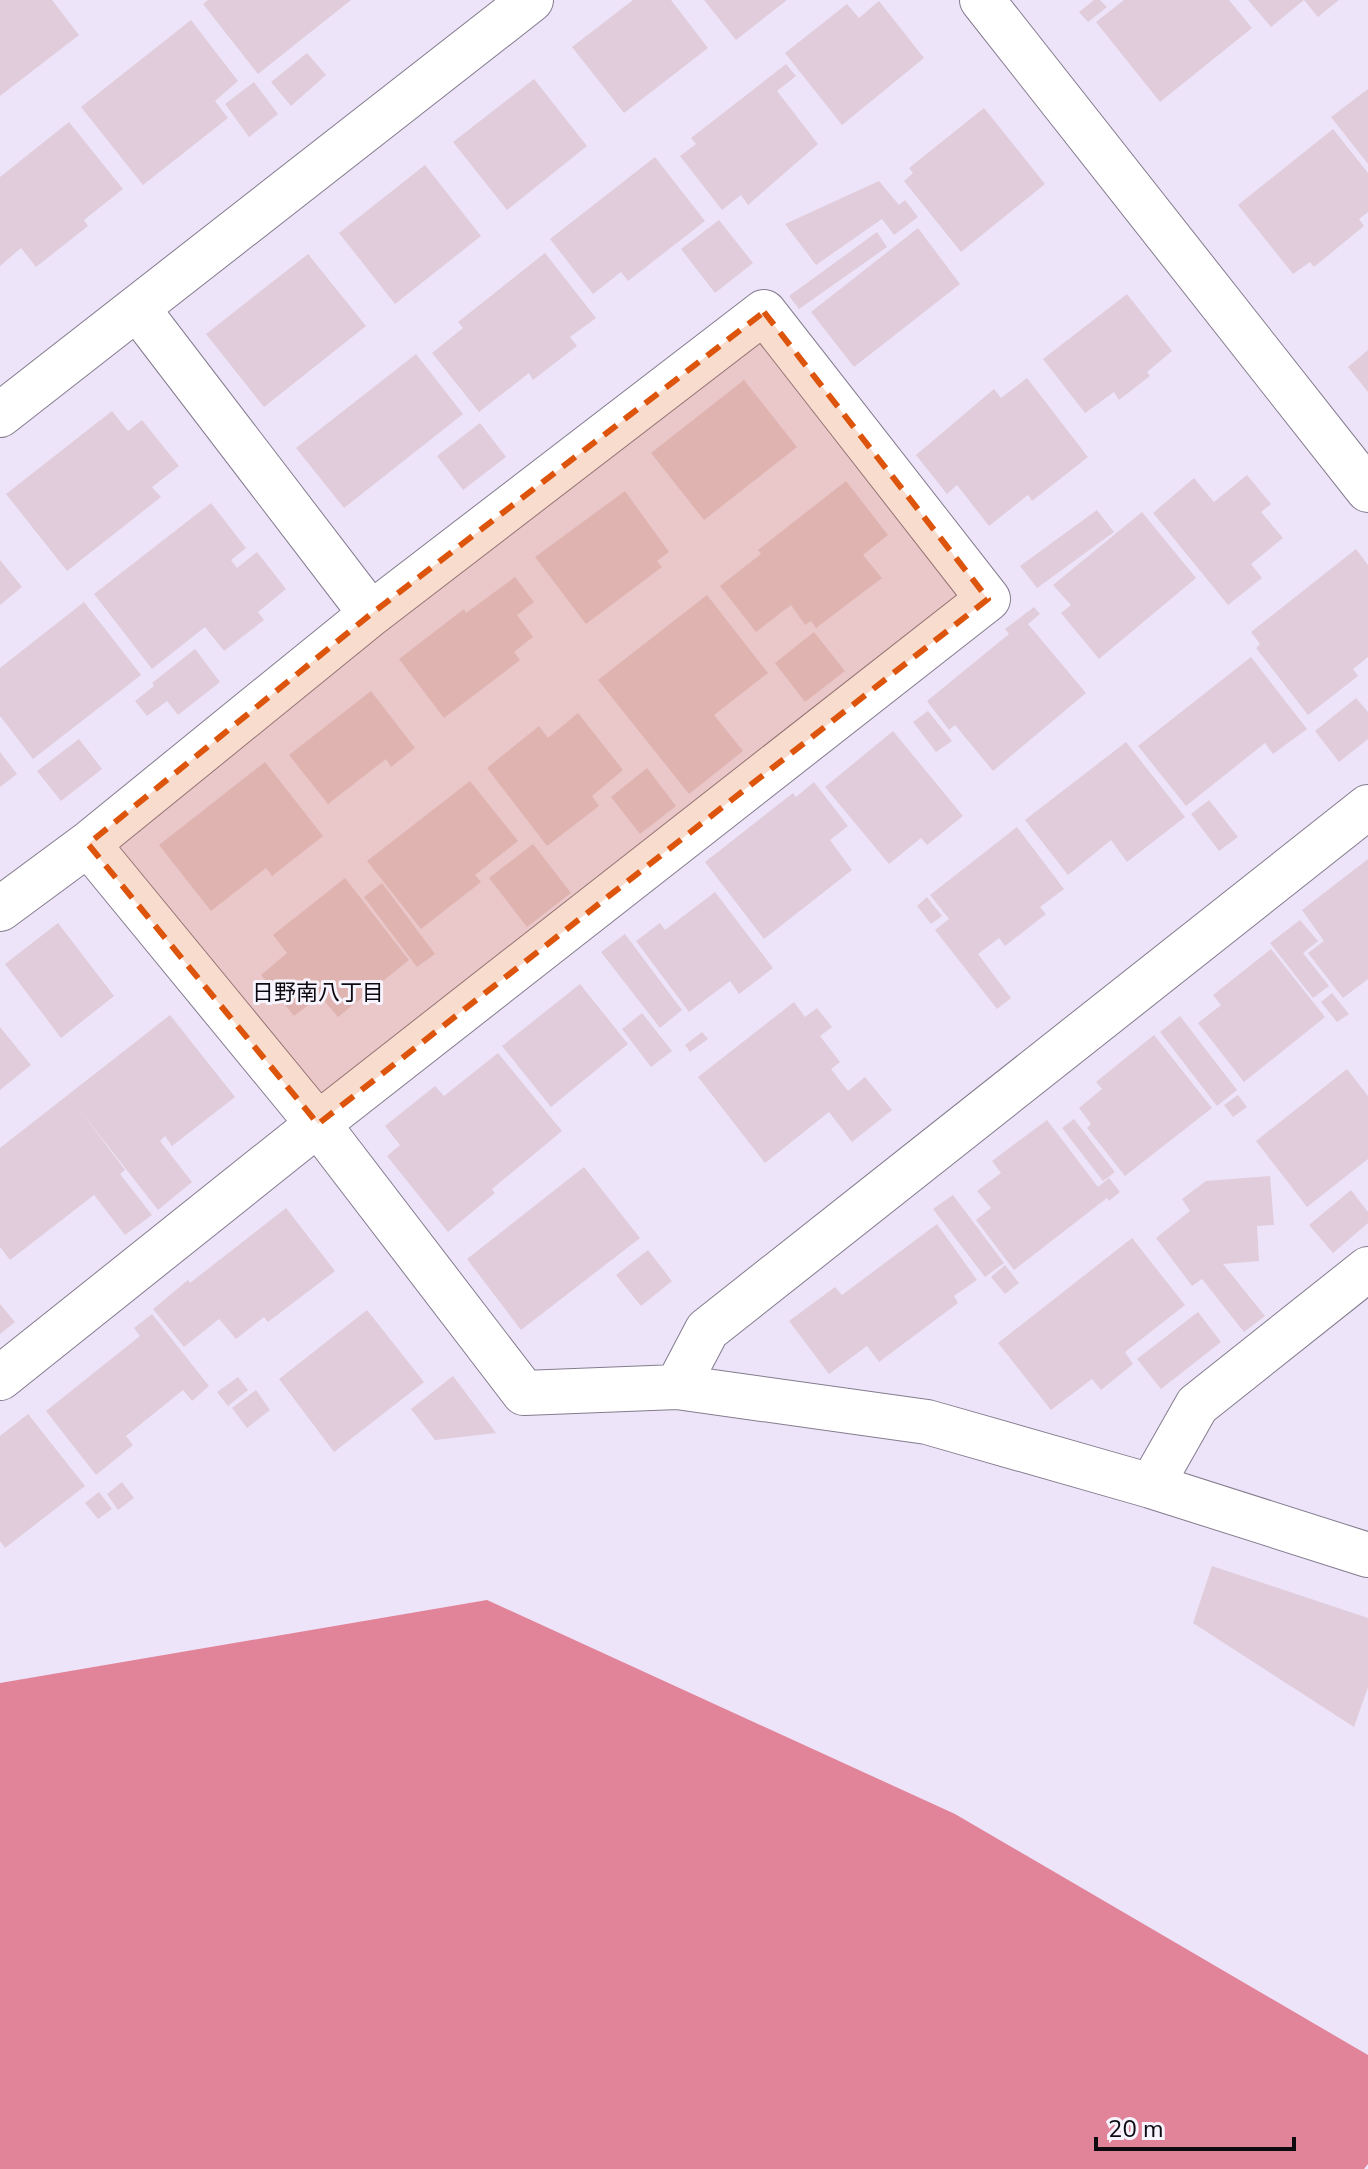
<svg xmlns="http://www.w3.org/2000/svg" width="1368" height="2169" viewBox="0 0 1368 2169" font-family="'Nunito Sans','Noto Sans JP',sans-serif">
<rect width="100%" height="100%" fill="#eee4f9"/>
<!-- forest -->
<path fill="#e18499" d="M487,1600l468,214 413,241v109l-4,5h-1364v-486z"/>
<!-- building -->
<path fill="#e0ccda" d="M0,0h52l27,35 -79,61z
M208,0h143l-93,74 -55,-70z
M633,0h38l37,48 -84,65 -52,-66z
M704,0h83l-51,40z
M1094,0h6l7,7 -19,15 -9,-10z
M1124,0h105l23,28 -92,74 -64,-80z
M1248,0h91l-21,17 -14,-17 -33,27z
M879,1l45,57 -82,67 -57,-72 62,-49 12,14z
M191,20l47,61 -23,20 13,17 -85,67 -62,-78z
M307,53l19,22 -35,31 -20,-24z
M786,64l10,12 -19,15 41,53 -70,61 -7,-10 -19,15 -42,-54 16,-12 -5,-6z
M534,79l53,67 -80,64 -54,-68z
M254,82l24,32 -29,23 -24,-33z
M1368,89v75l-37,-47z
M984,108l61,76 -84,68 -57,-71 9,-8 -4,-5z
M69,122l54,67 -39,31 4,6 -52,41 -15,-19 -21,18v-89z
M1333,129l35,44v39l-9,7 5,7 -50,41 -4,-5 -17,12 -55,-69z
M655,157l50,64 -77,60 -7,-9 -28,22 -43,-55z
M425,165l56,71 -86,68 -56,-71z
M879,181l20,24 6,-5 13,17 -24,18 -12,-16 -66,46 -31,-41z
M719,220l34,43 -38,30 -34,-44z
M918,228l42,56 -106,83 -43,-55z
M877,232l10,15 -88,62 -10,-13z
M545,253l51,65 -26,19 7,9 -44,34 -4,-7 -50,39 -47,-59 31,-25 -5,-6z
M308,254l58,72 -102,81 -58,-73z
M1127,294l45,57 -25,21 3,4 -31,24 -5,-8 -29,21 -42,-54z
M1368,350v42l-20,-25z
M416,354l47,60 -119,94 -48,-60z
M1027,378l61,79 -56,44 -4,-6 -39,31 -32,-41 -10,9 -31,-39 78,-66 7,9z
M744,380l53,67 -93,73 -53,-67z
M112,411l16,20 14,-11 37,46 -27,21 9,10 -94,74 -61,-77z
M480,423l26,34 -43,33 -26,-34z
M1247,475l24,29 -10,8 22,26 -32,26 11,14 -34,27 -75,-92 41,-35 20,24z
M846,481l42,54 -25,20 19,23 -66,50 -5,-7 -6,4 -14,-20 -35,27 -36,-46 41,-32 -3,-4z
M625,491l44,61 -12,9 5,6 -76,57 -51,-67z
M211,503l35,45 -15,12 6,8 20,-16 29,37 -28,23 6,8 -40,31 -19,-24 -53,42 -58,-75z
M1097,510l17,22 -77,56 -17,-22z
M1142,512l54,66 -97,81 -38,-46 10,-8 -18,-20z
M1356,549l12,16v92l-15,12 5,7 -50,39 -52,-67 4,-4 -9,-12z
M0,560l22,27 -22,18z
M515,577l19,25 -17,13 16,22 -19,15 6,8 -76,58 -45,-59 65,-50 2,4z
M707,595l61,78 -54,42 29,36 -54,43 -91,-114z
M84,602l57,73 -108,84 -33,-43v-48z
M1034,607l6,7 -12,10 58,69 -93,78 -38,-46 -6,5 -22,-29 82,-67 -4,-5z
M814,632l31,39 -40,31 -30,-39z
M195,649l25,33 -42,33 -11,-14 -20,15 -12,-15 19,-15 -2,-3z
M1251,657l56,72 -34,25 -8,-11 -79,63 -48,-60z
M371,691l44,57 -24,19 -5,-8 -58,45 -39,-49z
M1356,698l12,14v27l-29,23 -24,-31z
M928,711l24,30 -16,11 -23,-30z
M578,713l45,57 -31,26 7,10 -52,40 -60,-78 52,-42 9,12z
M893,731l70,85 -36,29 -6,-7 -32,26 -64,-77z
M79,739l23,30 -41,32 -24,-30z
M1126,742l59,75 -58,45 -16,-22 -43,35 -43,-55z
M0,752l17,22 -17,13z
M265,762l58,74 -51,40 -6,-8 -55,43 -52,-66z
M647,768l29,38 -36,28 -29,-37z
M470,781l48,60 -43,34 6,7 -60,47 -54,-68z
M814,782l34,44 -18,14 22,30 -88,69 -59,-77 88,-69 3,4z
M1209,800l29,37 -19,14 -28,-37z
M1017,827l47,62 -24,18 6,7 -41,32 -6,-8 -21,16 33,44 -14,11 -62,-79 14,-11 -19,-24z
M533,844l38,49 -44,34 -38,-49z
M1368,859v120l-25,19 -35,-45 16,-12 -22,-31z
M345,878l64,82 -71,57 -18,-21 -26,20 -33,-41 26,-22 -14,-18z
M382,883l53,71 -18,13 -53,-70z
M715,892l58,76 -34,26 -9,-13 -41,31 -53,-71 24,-18 5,7z
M927,897l15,19 -11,8 -14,-18z
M1300,920l18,21 -15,12 26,33 -16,12 -43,-55z
M58,923l56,73 -53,42 -56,-74z
M625,934l57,76 -22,18 -59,-76z
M1271,949l54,68 -81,65 -46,-59 23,-18 -8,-10z
M580,984l48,60 -77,63 -49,-61z
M1332,993l17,21 -12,8 -16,-20z
M794,1002l11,15 12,-9 15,19 -12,9 20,26 -9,7 17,22 17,-14 27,33 -40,32 -23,-30 -64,51 -67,-86z
M642,1013l30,38 -21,16 -29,-38z
M170,1015l65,82 -63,49 -7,-10 -5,5 32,41 -34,28 -79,-101 46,61 -5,4 32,41 -27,20 -31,-40 -84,65 -10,-13v-99z
M1180,1016l57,74 -20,16 -57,-74z
M0,1027l31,38 -31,25z
M702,1032l6,7 -18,13 -5,-7z
M1154,1035l58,73 -87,68 -38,-48 4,-4 -12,-16 23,-19 -6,-7z
M498,1053l64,78 -70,58 3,4 -47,39 -61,-76 13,-11 -15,-19 50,-40 9,10z
M1347,1069l21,27v63l-61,48 -51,-66z
M1238,1095l9,12 -14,10 -9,-12z
M1074,1119l41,53 -12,9 -41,-53z
M1047,1120l51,67 11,-9 11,14 -11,9 -2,-3 -93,72 -38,-50 15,-12 -14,-17 24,-18 -9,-12z
M584,1167l56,71 -119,92 -54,-71z
M1270,1176l4,49 -17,1 2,35 -36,3 42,52 -21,16 -42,-53 -10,7 -36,-48 34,-27 -8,-12 24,-18z
M1351,1190l17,22v11l-35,30 -24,-28z
M953,1195l51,68 -19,14 -52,-68z
M286,1208l49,63 -67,51 -4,-5 -28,22 -17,-20 -35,28 -31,-38 35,-29 2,3z
M937,1224l40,56 -23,16 4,7 -79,59 -12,-16 -38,28 -40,-53 46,-34 7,8z
M1132,1238l53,67 -60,47 8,12 -32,26 -9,-11 -41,31 -53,-67z
M648,1250l24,31 -31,25 -25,-31z
M1005,1265l14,18 -14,11 -14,-17z
M0,1304l15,18 -15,12z
M367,1310l57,72 -90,70 -55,-73z
M1198,1312l23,30 -60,47 -24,-30z
M152,1314l57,72 -17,15 -9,-11 -57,46 7,9 -37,30 -50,-64 94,-75 -6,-8z
M453,1376l43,57 -61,7 -24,-31z
M238,1377l10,13 -20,16 -11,-14z
M256,1390l14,20 -23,18 -15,-20z
M28,1414l57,72 -80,62 -5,-7v-105z
M122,1482l12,16 -16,12 -11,-16z
M99,1492l13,17 -14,10 -13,-16z
M1212,1566l156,52v69l-14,40 -161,-104z"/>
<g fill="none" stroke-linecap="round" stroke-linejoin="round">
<defs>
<path id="street" d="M982,0l386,490
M137,308l234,306
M0,415l531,-415
M88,844l230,280 206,269 153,-6 250,35 224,64 217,69
M0,909l88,-65 283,-230 393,-302 224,287 -670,525 -318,254
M677,1387l30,-57 661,-523
M1151,1486l46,-81 171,-136"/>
</defs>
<!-- street casing -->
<use href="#street" stroke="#847b8e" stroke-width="46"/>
<!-- street -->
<use href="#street" stroke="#fff" stroke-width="44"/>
</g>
<!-- marked area -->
<path fill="#dd550c" fill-opacity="0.2" stroke="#dd550c" stroke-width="6" stroke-dasharray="16 10" stroke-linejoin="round" d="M764,312l224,287 -670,525 -230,-280 283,-230z"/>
<g text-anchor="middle" stroke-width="6" stroke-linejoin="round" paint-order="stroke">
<!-- neighbourhood labels -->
<g font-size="22" fill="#0d0a10" stroke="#f8f4fd">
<text x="318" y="1000">日野南八丁目</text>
</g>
</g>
<!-- scale -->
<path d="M1096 2137v12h198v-12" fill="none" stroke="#0d0a10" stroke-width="4"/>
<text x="1108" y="2137" font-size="24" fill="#0d0a10" stroke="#f8f4fd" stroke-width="6" paint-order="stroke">20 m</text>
</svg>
